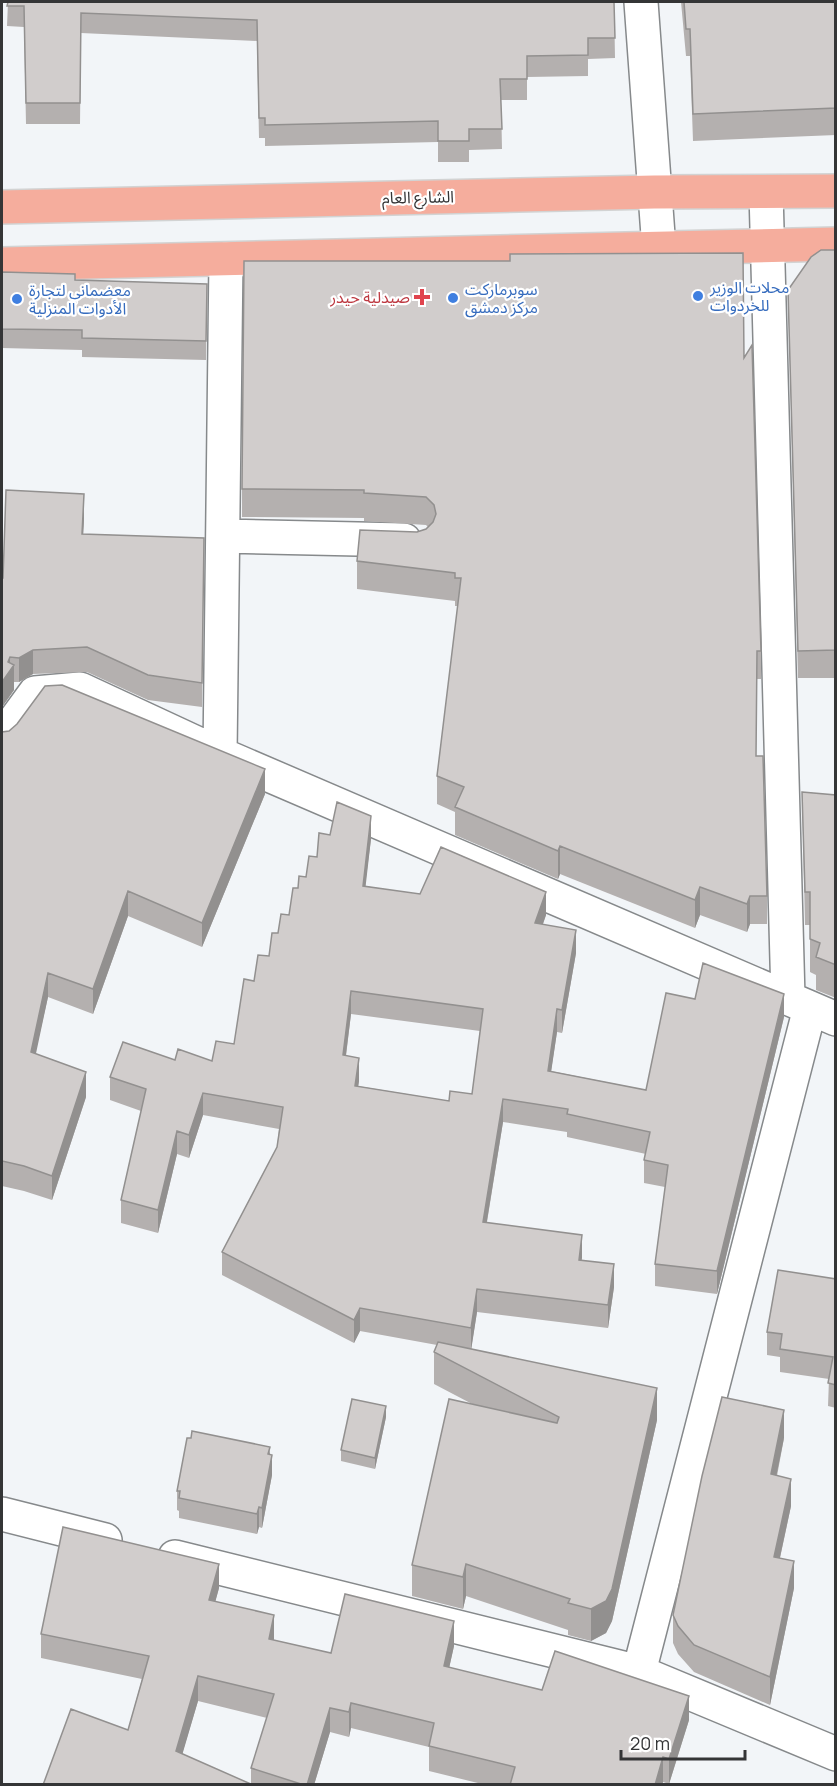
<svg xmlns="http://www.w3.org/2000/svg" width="837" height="1786" viewBox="0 0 837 1786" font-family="Manrope,'Noto Sans Arabic',sans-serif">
<rect width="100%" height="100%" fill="#f2f5f8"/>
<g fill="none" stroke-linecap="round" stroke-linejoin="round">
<defs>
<path id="street" d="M641,2l18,247
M766,192l22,806
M223,536l181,4
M2,738l33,-45 45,-4 140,65 616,265
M220,754l6,-495
M2,1514l103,26
M175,1557l464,115 197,82
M639,1672l171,-664"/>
<path id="primary" d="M2,207l652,-15 182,-1
M2,264l834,-20"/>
</defs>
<!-- street casing -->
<use href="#street" stroke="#86898b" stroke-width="36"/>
<!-- primary casing -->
<use href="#primary" stroke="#d2d3d3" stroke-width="36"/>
<!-- street -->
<use href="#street" stroke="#fff" stroke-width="33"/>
<!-- primary -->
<use href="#primary" stroke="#f5ad9d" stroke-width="33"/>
</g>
<!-- wall -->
<path fill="#b4b0af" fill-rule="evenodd" d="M8,2h606l1,56 -27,1v17l-61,1v23h-26l1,49 -33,1v12h-31v-20l-173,4v-8h-6l-2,-97 -176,-8 -1,91h-54l-2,-97 -17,-1z
M681,2h155v133l-143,6 -3,-85h-4z
M836,250v428h-38l-10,-388z
M2,272l73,8 132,4 -1,76 -124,-3v-7l-80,-2z
M744,358l17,293v28h-4l-1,77 11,140v28h-17l-3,8 -47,-17 -5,13 -135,-54 -2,5 -103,-44v-23l-18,-8v-28l21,-170h-3v-5l-98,-12v-28l60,-29 9,-3 2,-2 -2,-2 -62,-4v-3l-122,-1v-28z
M84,519l-1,15 121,4 -2,169 -54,-7 -61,-28 -54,2 -14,8h-5v8l-12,17 1,-129z
M2,732l263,62 -63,153 -74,-31 -35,98 -45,-17 -13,57 51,43 -34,103 -28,-9 -22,-5z
M802,792l34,3v203l-20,-8v-15l-6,-3v-47h-5z
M371,839l-6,47 181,29 -3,9 33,29 -14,80 -5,-1 -6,39 95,19 138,-73 -67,277 -62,-8v-22l10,-77 -21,-4v-23l2,-6 -79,-17v-5l-64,-10 -16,100 94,38 33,27 -6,41 -131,-16 -6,37 186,71 -45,201 -6,12 -15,8 -23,-6v-5l-102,-34 -3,13 -51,-13v-31l62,-160 -40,-21v-32l3,-7 -77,-14 -6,12 -132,-68v-23l55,-105 2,-18 -76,-14 -14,43 -12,-4 -19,79 -37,-10v-23l20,-89 -31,-11v-23l65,-17 37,1 22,-17 20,-63 15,-25 9,-23 11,-18 9,-27 8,-11 11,-20zM351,1014l129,17 -8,63 -23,7 -91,-15 1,-5 -13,-25z
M836,1279v129l-8,-2 1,-27 -49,-7v-15l-13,-2v-23z
M386,1417l-11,52 -34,-8v-11z
M784,1438l-7,38 14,30 -11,52 14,30 -24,117 -76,-33 -16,-18 -5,-11v-28z
M270,1454l2,21 -10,53 -3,-1 -2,7 -78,-16v-7l-2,-1v-19z
M219,1588l-4,14 59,38 57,13 123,-7 -5,22 93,22 147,30 -20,64 -6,-2 -1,3h-176l-57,-14v-24l-78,-19 -2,9 -19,-5 -16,53h-271l85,-55 14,-51 -101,-21v-24zM198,1701l69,17 -16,50v16l-69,-30z"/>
<!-- shaded-wall -->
<path fill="#92908f" d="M84,494v25l-2,40v-25z
M33,650v24l-14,8v-24z
M10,657v14l4,-6v25l-12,17v-25z
M265,769v25l-63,153v-24z
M371,816v23l-8,70v-23z
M560,846v28l-2,5v-28z
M700,887v28l-5,13v-28z
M128,891v25l-35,98v-25z
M546,892v23l-11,31v-23z
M750,896v28l-3,8v-28z
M576,930v23l-14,80v-23z
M48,973v24l-17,80v-25z
M351,991v23l-8,64v-23z
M784,994v23l-67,277v-23z
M557,1009v23l-9,61v-22z
M359,1058v23l-4,28v-23z
M86,1072v25l-34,103v-24z
M203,1093v22l-14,43v-23z
M503,1099v23l-20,123v-23z
M177,1131v23l-19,79v-23z
M582,1235v23l-3,24v-22z
M614,1264v23l-6,41v-23z
M477,1289v23l-6,39v-23z
M360,1308v23l-6,12v-23z
M657,1388v32l-45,201 -6,12 -15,8v-32z
M386,1406v11l-11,52v-11z
M784,1410v28l-13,64v-28z
M270,1447v19l2,-11v20l-10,53v-20z
M791,1479v27l-17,79v-28z
M259,1507v20l-2,7v-20z
M794,1561v27l-24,117v-28z
M219,1564v24l-10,37v-25z
M466,1564v32l-3,13v-32z
M274,1615v25l-5,-1z
M454,1621v25l-10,45v-25z
M198,1676v25l-22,75v-25z
M689,1696v24l-20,64v-25z
M351,1703v25l-2,9v-25z
M330,1708v24l-16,53h-7z
M663,1757v25l-1,3h-7z"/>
<!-- building -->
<path fill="#d1cdcc" stroke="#92908f" stroke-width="1.5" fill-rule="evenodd" d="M8,2h606l1,36h-27v17l-61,1v23h-27l2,50h-33v12h-31v-20l-173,4v-7h-6l-2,-98 -176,-7 -1,90h-54l-2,-97h-17z
M684,2h152v106l-143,6 -3,-85h-4z
M821,250h15v400l-38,1 -10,-361 23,-33z
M743,253l1,105 8,-13 9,306h-4l-1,105h7l4,140h-17l-3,8 -47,-17 -5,13 -135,-54 -2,5 -103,-44 9,-20 -27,-11 24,-198h-6v-5l-98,-12 3,-31 57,2 9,-3 7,-7 3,-8 -2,-9 -8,-8 -62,-4v-3l-122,-1 2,-228h266v-7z
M2,272l73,2v6l132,4 -1,57 -124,-3v-8l-80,-1z
M6,490l78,4 -2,40 122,4 -2,145 -54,-8 -61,-28 -54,3 -14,8 -9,-1 -2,5 6,3 -12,17v-104h1z
M62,685l203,84 -63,154 -74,-32 -35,98 -45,-16 -17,79 55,20 -34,104 -28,-10 -22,-5v-429l7,-1 8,-7 28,-38z
M802,792l34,3v170l-20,-8 4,-14 -10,-4v-47h-5z
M337,802l34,14 -8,70 57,8 21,-47 105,45 -11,31 41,7 -14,80 -5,-1 -9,62 98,19 20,-97 29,6 8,-36 81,31 -67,277 -62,-7 13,-99 -24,-5 6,-28 -83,-18 1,-5 -65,-10 -20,123 99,13 -3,25 35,4 -6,41 -131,-16 -6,39 -111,-20 -6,12 -132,-68 55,-105 6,-40 -80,-14 -14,42 -12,-4 -19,79 -37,-10 25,-111 -36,-12 13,-35 52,18 3,-11 34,12 4,-20 18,3 10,-65 10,2 4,-26 11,1 3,-23h6l3,-19 8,1 4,-27h5l1,-12 7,1 3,-21 8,1 2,-24 11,2zM351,991l132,18 -11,85 -22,-3 -1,10 -94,-15 4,-28 -16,-3z
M778,1270l58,9v106l-8,-2 5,-26 -53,-8 2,-15 -15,-2z
M438,1342l219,46 -45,201 -6,12 -15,8 -23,-6 2,-4 -104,-35 -3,13 -51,-12 37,-166 108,24 2,-6 -125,-65z
M722,1397l62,13 -13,64 20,5 -17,78 20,4 -24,116 -76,-32 -16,-19 -5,-11 29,-139z
M352,1399l34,7 -11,52 -34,-8z
M192,1431l78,16 -2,7 4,1 -10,53 -3,-1 -2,7 -78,-16 1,-7h-3l10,-53h4z
M63,1527l156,37 -10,36 65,15 -5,24 62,14 14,-59 109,27 -10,45 98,24 13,-39 134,45 -20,63 -6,-2 -8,28h-145l5,-18 -86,-21 5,-23 -83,-20 -2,9 -19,-4 -23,77h-3l-53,-17 23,-74 -76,-18 -22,75 77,34h-210l28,-76 57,21 21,-74 -108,-22z"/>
<!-- markers -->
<g fill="#3f7fe0" stroke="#fff" stroke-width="2">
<circle cx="698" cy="296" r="6"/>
<circle cx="453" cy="298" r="6"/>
<circle cx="17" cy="299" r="6"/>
</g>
<path fill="#e0444e" stroke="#fff" stroke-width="2" d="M419 288h6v6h6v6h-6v6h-6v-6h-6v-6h6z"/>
<g text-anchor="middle" stroke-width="4.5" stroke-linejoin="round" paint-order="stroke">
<!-- street labels -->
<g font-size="16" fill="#343536" stroke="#fff">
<text transform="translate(418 197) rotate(-1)" y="6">الشارع العام</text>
</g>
<!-- shop labels -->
<g font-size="16" fill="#366cbe" stroke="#fff" text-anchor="start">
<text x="710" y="293">محلات الوزير<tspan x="710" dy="18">للخردوات</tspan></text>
<text x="465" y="295">سوبرماركت<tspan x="465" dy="18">مركز دمشق</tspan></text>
<text x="29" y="296">معضماني لتجارة<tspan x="29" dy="18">الأدوات المنزلية</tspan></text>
</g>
<!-- health labels -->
<g font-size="16" fill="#be3a42" stroke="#fff" text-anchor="end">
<text x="410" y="303">صيدلية حيدر</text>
</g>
</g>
<!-- border -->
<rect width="837" height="1786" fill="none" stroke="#343536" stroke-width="6"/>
<!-- scale -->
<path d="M621 1750v9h124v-9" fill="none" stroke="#343536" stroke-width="3"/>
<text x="630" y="1750" font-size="18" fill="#343536" stroke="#ffffff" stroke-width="4.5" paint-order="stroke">20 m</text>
</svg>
